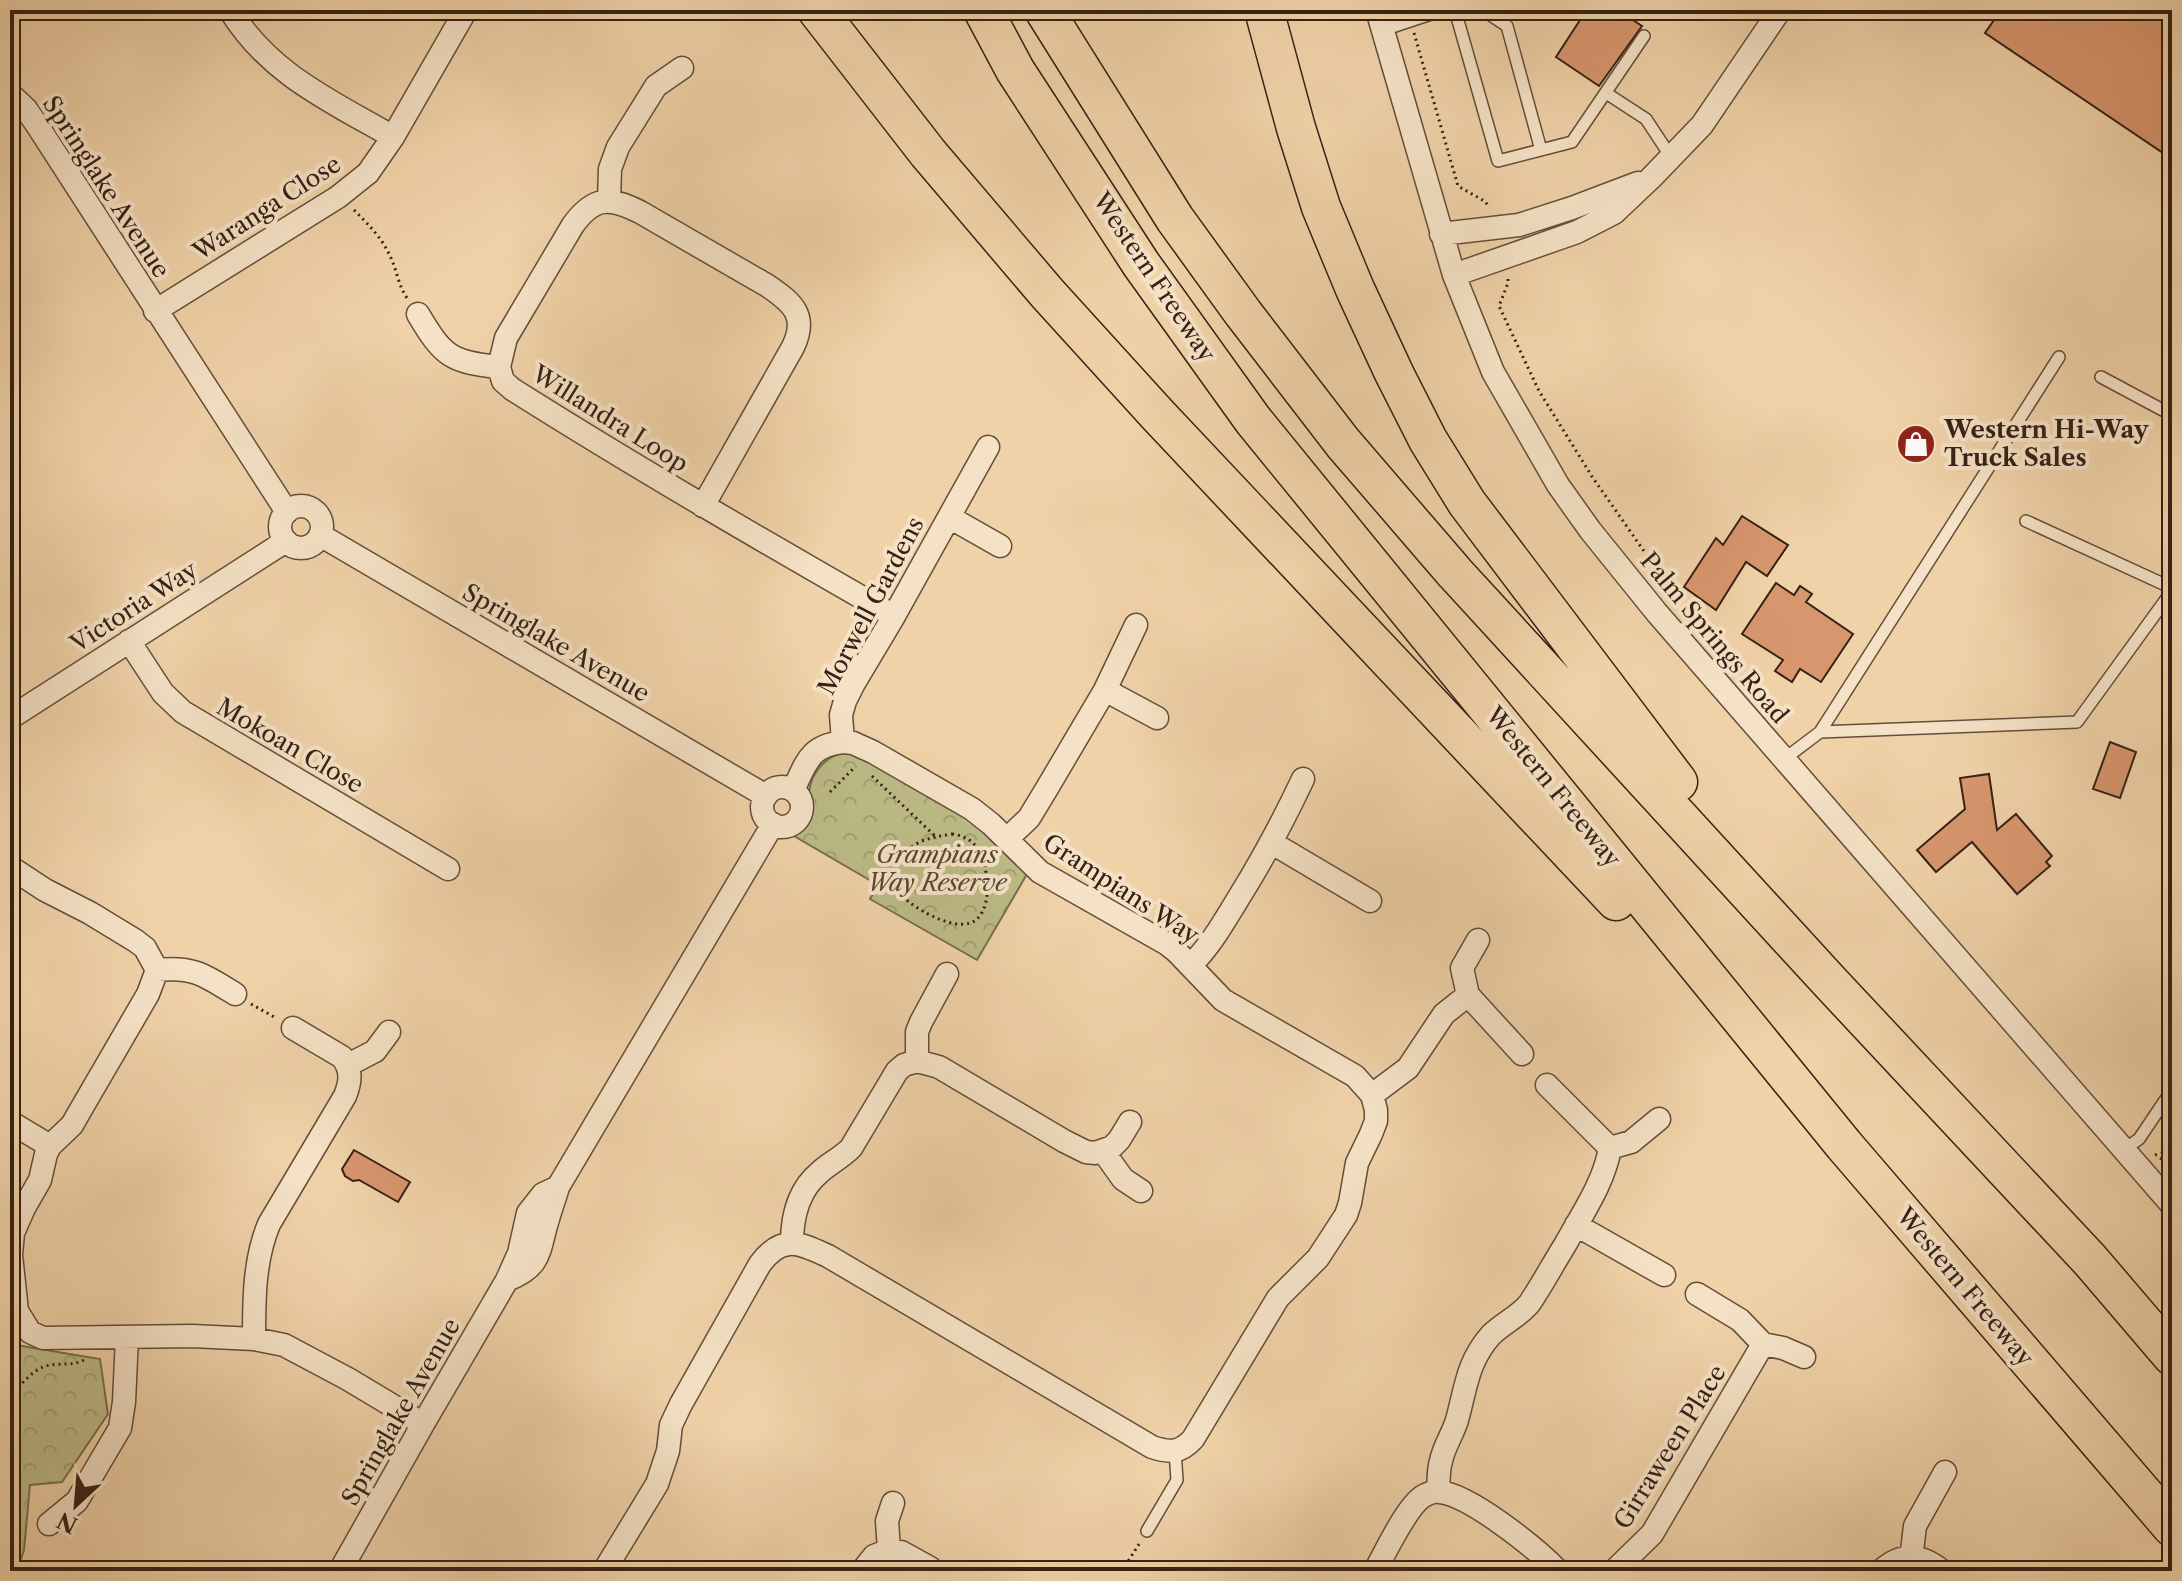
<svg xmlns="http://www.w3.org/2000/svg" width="2182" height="1581" viewBox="0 0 2182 1581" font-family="'Libre Caslon Text',serif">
<defs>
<pattern id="forest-crowns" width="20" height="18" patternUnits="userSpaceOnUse" patternTransform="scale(2)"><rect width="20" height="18" fill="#bcbb86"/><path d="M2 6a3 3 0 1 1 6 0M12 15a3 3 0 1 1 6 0" fill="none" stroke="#a2a073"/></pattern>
</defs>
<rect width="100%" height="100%" fill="#f0d2a8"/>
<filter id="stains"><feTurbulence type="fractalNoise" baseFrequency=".0025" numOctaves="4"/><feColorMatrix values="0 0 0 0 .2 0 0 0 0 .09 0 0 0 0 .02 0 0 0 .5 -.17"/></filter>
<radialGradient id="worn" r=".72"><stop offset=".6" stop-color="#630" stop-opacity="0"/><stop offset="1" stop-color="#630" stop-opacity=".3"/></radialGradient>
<!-- forest -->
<path fill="url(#forest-crowns)" stroke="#796e4e" stroke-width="2" d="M846,752l8,1 127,73 46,48 -50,86 -107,-61 8,-14 -89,-52c11,-6 23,-13 22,-28 0,-7 -2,-7 -2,-13 2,-20 18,-37 37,-40z
M10,1344l90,15 8,55 -46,68 -32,3 -6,65 -7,21h-7z"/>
<!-- building -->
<path fill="#d8966e" stroke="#362116" stroke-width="2" d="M1566,10h52l24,16 -43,60 -43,-29 24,-37z
M2001,10h171v149l-187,-126z
M1742,516l46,29 -21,31 -21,-14 -30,48 -32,-23 32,-49 7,7z
M1776,583l18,12 6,-9 12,8 -6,8 47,32 -32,48 -21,-13 -8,13 -17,-11 8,-11 -41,-26z
M2110,742l26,10 -16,46 -27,-9z
M1989,774l8,56 19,-16 36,42 -6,6 4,4 -33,28 -45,-52 -36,30 -19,-22 48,-41 -5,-31z
M354,1150l56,32 -12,20 -39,-22 -6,1 -8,-5 -3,-7z"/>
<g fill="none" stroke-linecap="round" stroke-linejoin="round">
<defs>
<path id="lane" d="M1455,10l43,151 74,-19 72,-106
M1483,10l24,16 34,124
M1383,30l60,-20
M1606,93l40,26 25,38
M2101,377l71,38
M2026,521l146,67
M1820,732l257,-10 95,-131
M1783,760l37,-28 239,-375
M2123,1150l16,-11 33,-49
M1147,1531l30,-51 -2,-29"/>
<path id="street" d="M230,10c39,64 101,91 163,127
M1377,10l77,265 39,97 65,113 32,45 67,83 515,592
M10,94l16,15 11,16 250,387
M609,201l1,-32 8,-22 38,-61 26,-18
M1441,234l78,-9 53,-17 66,-25
M1454,275l123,-43 37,-19 37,-35 51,-53 78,-115
M155,311l183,-114 30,-24 25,-36 73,-127
M418,314c25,42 32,48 81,53
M703,506l90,-159c15,-31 0,-44 -25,-61l-128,-74c-30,-15 -46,-16 -67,13l-67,113 -7,29 4,14 9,8c125,79 253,153 382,227
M280 527a21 21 0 1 1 42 0a21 21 0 1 1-42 0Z
M949,517l51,29
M320,535l446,261
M129,641l34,52 20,19 265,157
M1105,690l52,28
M10,718l276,-177
M762 807a20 20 0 1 1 40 0a20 20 0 1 1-40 0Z
M793,790c14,-28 16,-44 50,-48l-2,-27 4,-14 9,-18 40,-67 94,-169
M1007,839l22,-21 17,-28 59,-100 31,-65
M1272,843l98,58
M10,867l35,23 45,23 46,28 9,7 12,22 -9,24 -68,117 -8,14 -22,21 -4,8 -6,26 -16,28 -11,25 -2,22 6,56 13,21 13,6 149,-2 62,3 30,6 64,34 75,45
M1191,965c21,-21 34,-45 50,-71 23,-37 43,-75 62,-115
M157,970c36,-4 48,5 78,24
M1468,995l54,59
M917,1061l22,6 125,74 22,11 9,1 17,-6 7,-7 11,-18
M348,1065l27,-14 14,-19
M1372,1095l36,-27 36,-54 24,-19 -6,-27 16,-28
M10,1122l40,24
M1610,1148l21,-6 28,-23
M1103,1151l20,28 18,12
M1576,1225l88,50
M792,1243c0,-27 6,-53 28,-71 10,-9 21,-14 31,-24l46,-77 7,-6 13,-4v-29l4,-10 26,-48
M507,1280c36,-14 31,-30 41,-61 3,-11 7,-21 10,-32l215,-363
M254,1339c0,-39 0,-79 15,-115l76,-128c6,-15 7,-26 -3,-39l-49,-29
M1763,1344l20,4 21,9
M1438,1491c1,-10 0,-21 3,-30 3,-15 12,-27 16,-41 9,-32 10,-58 34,-85 12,-12 27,-18 38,-31 13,-19 24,-40 36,-59 17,-31 39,-62 45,-97l-63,-63
M49,1524l28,-23 43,-73 4,-26 3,-65
M889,1550l12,2 29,16
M1910,1568l5,-42 30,-54
M340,1571l83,-147 84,-144 12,-27 9,-40 15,-19 15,-7
M604,1571l53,-87 11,-33 3,-26 10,-21 79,-140c22,-30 39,-21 68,-8l324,191c18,6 28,6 41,-8l85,-141 40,-40 28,-43 4,-12 7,-40 14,-29 5,-13v-11l-4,-15 -17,-19 -132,-76 -46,-48 -10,-8 -127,-72 -49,-48 -19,-15 -99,-57 -20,-9 -10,-1
M862,1571l12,-15 15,-6 -2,-29 6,-18
M1375,1571c10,-18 31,-63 47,-74 5,-3 11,-6 17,-5 30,2 98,57 119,79
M1614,1571l38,-37 111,-190 -23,-24 -43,-26
M1881,1571c21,-19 40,-17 61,0"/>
<path id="highway" d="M817,10l111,143 119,140 110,121 459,487
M983,10l32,60 126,194 112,156 591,725 328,382
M1044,10l131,209 68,94 100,130 112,130 374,408 261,279 82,96
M1264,10l32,118 25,79 34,82 39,84 34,67 39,63 211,279"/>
</defs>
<!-- lane casing -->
<use href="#lane" stroke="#644d3a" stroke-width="14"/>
<!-- street casing -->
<use href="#street" stroke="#644d3a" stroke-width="25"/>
<!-- highway casing -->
<use href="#highway" stroke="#362116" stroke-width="41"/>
<!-- path -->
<path stroke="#362116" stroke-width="3" stroke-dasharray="2 4" stroke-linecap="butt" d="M1414,33l44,153 28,16 2,5
M354,210c14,14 28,28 36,46 7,14 8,29 17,42
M1508,279v4l-9,23 40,85 54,87 76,109 9,16
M872,776l64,61
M830,792l25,-25
M952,834c8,1 16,4 22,10 14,16 20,59 3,75 -16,15 -54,-6 -68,-17 -27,-22 -16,-47 13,-61 10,-4 19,-5 30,-7z
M251,1004l25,14
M2155,1155l17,-5
M2160,1158l12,7
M10,1396c11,-11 22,-26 36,-30 13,-4 29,1 39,-7
M10,1428l5,67 -5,36
M1122,1571l17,-27"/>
<!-- lane -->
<use href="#lane" stroke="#f5e2c6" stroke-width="11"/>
<!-- street -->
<use href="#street" stroke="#f5e2c6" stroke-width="22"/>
<!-- highway -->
<use href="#highway" stroke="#f0d2a8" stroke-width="38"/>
</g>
<!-- icons -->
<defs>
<symbol id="shop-disc" viewBox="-11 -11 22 22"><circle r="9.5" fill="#8f2418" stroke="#f5e2c6"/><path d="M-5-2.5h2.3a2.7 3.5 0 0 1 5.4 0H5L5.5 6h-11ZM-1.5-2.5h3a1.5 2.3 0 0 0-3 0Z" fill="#fff"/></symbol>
</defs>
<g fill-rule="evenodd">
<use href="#shop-disc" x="1894" y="422" width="44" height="44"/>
</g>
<g text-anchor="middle" stroke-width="8" stroke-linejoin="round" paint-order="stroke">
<!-- street labels -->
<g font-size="24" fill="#362116" stroke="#f5e2c6">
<text transform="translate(106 187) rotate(57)" y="8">Springlake Avenue</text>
<text transform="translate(267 208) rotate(-33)" y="8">Waranga Close</text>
<text transform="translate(1154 277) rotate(56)" y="8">Western Freeway</text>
<text transform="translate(610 419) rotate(32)" y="8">Willandra Loop</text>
<text transform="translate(871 606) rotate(-62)" y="8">Morwell Gardens</text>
<text transform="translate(134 607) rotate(-33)" y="8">Victoria Way</text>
<text transform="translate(1714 638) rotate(50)" y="8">Palm Springs Road</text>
<text transform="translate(556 643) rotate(30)" y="8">Springlake Avenue</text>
<text transform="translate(290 746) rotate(30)" y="8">Mokoan Close</text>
<text transform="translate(1553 787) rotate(51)" y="8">Western Freeway</text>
<text transform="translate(1121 889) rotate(33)" y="8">Grampians Way</text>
<text transform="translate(1965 1287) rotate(50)" y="8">Western Freeway</text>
<text transform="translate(401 1412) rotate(-60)" y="8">Springlake Avenue</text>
<text transform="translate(1670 1447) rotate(-58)" y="8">Girraween Place</text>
</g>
<!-- poi labels -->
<g font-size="24" font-weight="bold" fill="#362116" stroke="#f5e2c6" text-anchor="start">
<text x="1944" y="438">Western Hi-Way<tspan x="1944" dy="28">Truck Sales</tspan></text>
</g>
<!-- park labels -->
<g font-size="24" font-style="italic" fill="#584832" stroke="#f5e2c6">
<text x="937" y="863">Grampians<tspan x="937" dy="28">Way Reserve</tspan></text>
</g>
</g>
<!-- margin -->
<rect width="2182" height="1581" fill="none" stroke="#f0d2a8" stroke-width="40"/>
<rect x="12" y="12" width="2158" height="1557" fill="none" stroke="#362116" stroke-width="4"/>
<rect x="20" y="20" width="2142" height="1541" fill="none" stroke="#362116" stroke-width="2"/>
<!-- north arrow -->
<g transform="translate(76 1505) rotate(206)" stroke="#f5e2c6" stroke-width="6" paint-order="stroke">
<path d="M0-6L14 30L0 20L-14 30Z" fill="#362116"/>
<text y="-12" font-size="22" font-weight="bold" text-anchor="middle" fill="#362116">N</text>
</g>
<rect width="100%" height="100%" filter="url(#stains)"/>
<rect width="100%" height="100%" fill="url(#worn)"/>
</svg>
